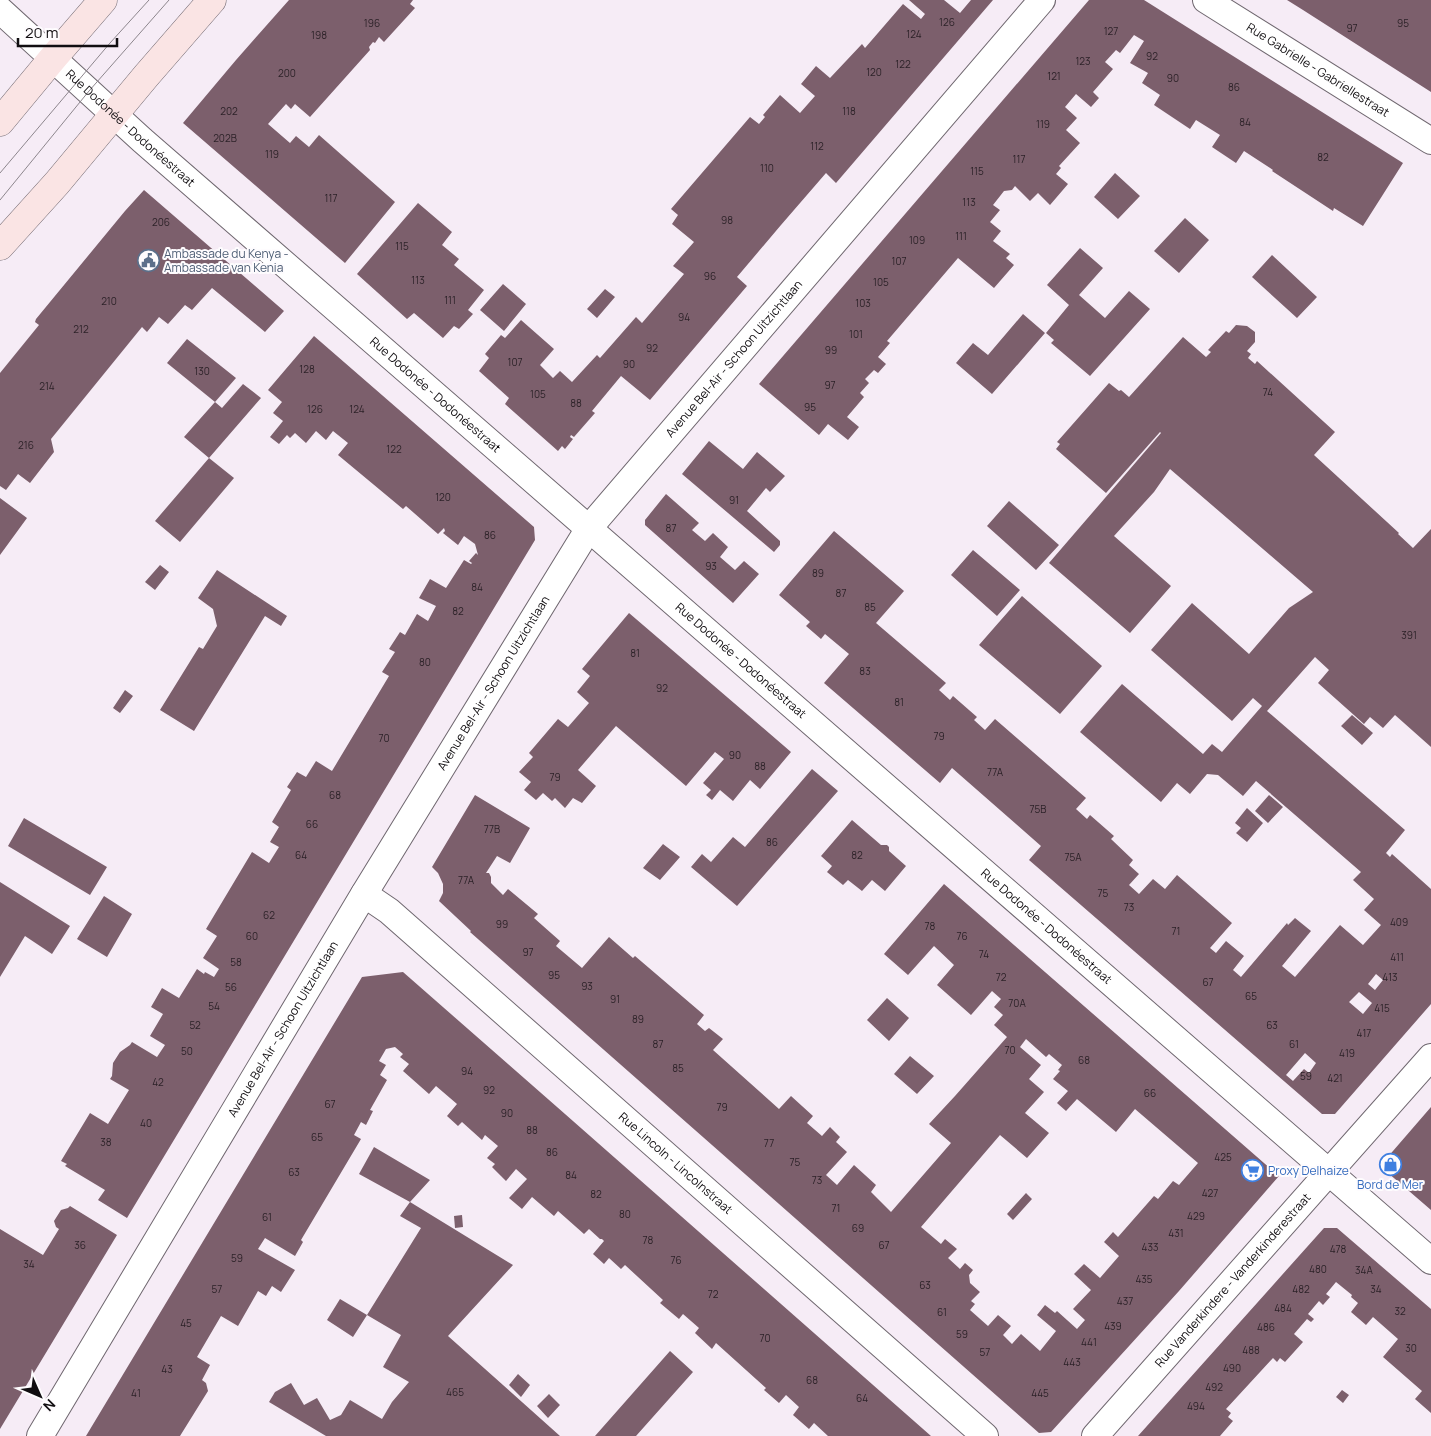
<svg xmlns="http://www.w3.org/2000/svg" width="1431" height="1436" viewBox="0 0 1431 1436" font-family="Manrope,sans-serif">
<rect width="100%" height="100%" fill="#f6ecf6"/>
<!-- building -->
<path fill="#7c5f6c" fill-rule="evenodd" d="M289,0h124l-3,4 5,4 -31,34 -5,-5 -4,6 -2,-1 -4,5 1,3 -60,67 -15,-13 -4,5 -5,-5 -18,20 22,19 6,-7 13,11 10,-12 76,67 -50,61 -162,-140 53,-63z
M909,0h35l16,13 11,-13h22l-157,183 -10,-10 -45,52 -44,52 10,9 -97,114 -29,-24 -29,35 3,2 -21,24 -3,-2 -1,2 3,2 -8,10 -3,-3 -4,5 -53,-47 4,-6 -30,-27 10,-13 -4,-4 16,-19 4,3 16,-18 33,29 -14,16 13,13 7,-7 12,11 25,-27 3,3 36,-41 6,6 42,-49 -11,-8 21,-24 -22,-18 6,-9 -7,-6 79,-92 9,7 6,-7 -2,-2 17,-20 20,18 15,-17 -14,-12 15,-18 14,12 32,-34 3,4 38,-44 18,15 4,-5z
M1089,0h55l259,163 -40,63 -29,-18 -1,3 -61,-40 1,-1 -29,-19 -8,12 -24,-16 8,-12 -24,-15 -6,9 -36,-24 6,-10 -18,-12 6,-10 -18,-10 14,-22 -10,-6 -14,18 -4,-3 -11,12 8,7 -20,23 6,6 -8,9 -15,-13 -11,13 12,11 -11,12 14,13 -21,23 2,2 -5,6 12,10 -18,21 -12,-12 -8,8 -15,-15 -3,4 -8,1 -11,14 7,5 -10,12 11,9 -8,10 17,13 -4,4 8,7 -20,23 -36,-30 -71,83 3,2 -12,14 8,7 -8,9 -4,-3 -9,9 4,4 -9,10 4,4 -17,20 12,10 -11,13 -20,-16 -9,11 -60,-51z
M1287,0h144v92l-128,-82z
M1115,173l25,23 -22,23 -24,-22z
M144,190l140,121 -19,21 -53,-44 -20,22 -7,-5 -17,19 -9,-7 -12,15 -5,-5 -91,112 3,13 -24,31 -12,-9 -12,16 -6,-4v-113l39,-48 -4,-3 1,-3 89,-108z
M418,203l34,29 -10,13 17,14 -5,6 30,25 -16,20 5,4 -14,15 -5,-3 -11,12 -29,-25 -7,6 -50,-45z
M1185,218l24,22 -30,33 -25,-22z
M1080,248l23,20 -24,27 26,23 24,-27 21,18 -60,67 -39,-33 3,-3 -8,-7 23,-28 -22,-20z
M1272,255l45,42 -20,21 -45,-41z
M503,284l23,20 -22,27 -24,-21z
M605,289l10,8 -18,21 -10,-9z
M1023,314l22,19 -53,61 -36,-31 17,-20 15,12z
M1236,325l11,1 8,6v10l-8,9 4,3 -3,4 7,6 2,-3 78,71 -21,23 85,78 -1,1 15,14 18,-19v218l-36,-32 -12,13 -13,-11 -6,7 -46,-41 11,-13 -14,-13 -48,54 138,119 -19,23 4,4 2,-3 39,35v115l-96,110h-13l-293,-254 12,-14 -89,-78 -12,15 -116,-100 25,-29 -24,-20 -4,5 -15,-13 4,-4 -31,-27 55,-64 70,60 -28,32 70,60 -7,7 11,10 3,-4 24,21 -3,3 11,10 10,-11 91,79 -10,11 11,10 3,-4 24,21 -3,3 22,21 -4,5 10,9 -10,11 10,9 14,-15 12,10 12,-14 55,48 -22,25 6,5 10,-12 18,15 -11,14 8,7 46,-54 1,2 7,-7 16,13 -29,35 13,11 45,-52 23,20 18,-20 -17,-15 10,-11 -21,-19 8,-8 -105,-91 -13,15 -25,-21 -11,-1 -17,20 -13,-11 -16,19 -81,-70 42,-48 81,70 9,-10 10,8 40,-46 -9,-8 -21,23 -81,-71 41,-47 57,51 40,-46 24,-16 -143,-123 -16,23 -40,44 57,50 -41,47 -81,-70 112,-130 -1,-1 -54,61 -50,-44 4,-5 -3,-2 52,-59 10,8 2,-1 8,7 54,-60 23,20 5,-5 -3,-2 18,-19 3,2zM1376,974l7,6 -8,10 -7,-6zM1359,992l13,11 -9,11 -14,-12zM1305,1053l11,10 -7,10 -5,-4 -11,12 -7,-6z
M314,336l220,191 1,13 -408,678 -29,-18 7,-10 -40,-24 2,-2 -6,-3 29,-48 18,11 21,-34 -19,-11 2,-3 1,-13 7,-11 10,-7 2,-3 25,15 8,-12 -15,-9 13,-22 -12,-7 11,-19 17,10 18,-29 7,5 1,-2 9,5 5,-8 -16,-11 14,-22 -11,-7 46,-77 17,11 10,-16 -9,-5 9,-15 -7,-5 19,-32 -4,-3 10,-15 9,5 10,-16 16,10 57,-95 -7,-4 13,-20 -6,-3 11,-17 5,3 12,-21 11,7 8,-15 -17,-8 11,-19 16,9 18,-28 7,4 1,-1 -3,-2 7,-8 2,2 -3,-11 -11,-8 -6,9 -15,-12 2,-2 -1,-3 -6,6 -32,-28 -3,3 -65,-54 10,-12 -15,-12 -7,9 -10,-9 -10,12 -11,-10 -5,5 -3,-3 -8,9 -9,-7 13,-16 -10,-8 9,-11 -14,-12z
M187,339l49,39 -21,24 -48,-39z
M243,384l18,14 -52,60 -25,-21 31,-35 7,6z
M709,441l34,28 14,-17 28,24 -15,16 -4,-4 -19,23 33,30v4l-6,7 -92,-78z
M209,458l25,20 -54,64 -25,-21z
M666,494l33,29 -7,7 13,11 8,-8 15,14 -8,10 15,13 9,-9 15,13 -26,29 -88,-78v-5z
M0,498l27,20 -27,37z
M1009,501l50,44 -23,25 -49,-44z
M973,550l47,40 -23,26 -46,-41z
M160,565l9,7 -14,18 -10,-8z
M217,570l70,46 -6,10 -16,-10 -71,115 -34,-21 39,-63 4,2 14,-23 -4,-17 -15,-11z
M1022,596l80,70 -42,48 -81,-69z
M629,613l162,139 -31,37 -10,-9 -17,21 -13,-11 -8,10 -6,-5 5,-5 -8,-7 21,-24 -9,-7 -29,34 -70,-60 -38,44 18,16 -14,17 -9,-5 -8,10 -10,-10 -3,3 -9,-8 -7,7 -12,-10 7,-8 -12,-10 14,-15 -4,-4 29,-34 10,8 21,-24 -12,-11 13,-16 -8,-7z
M125,690l8,6 -13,17 -7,-5z
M1352,715l21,18 -11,12 -21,-19z
M812,769l26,22 -101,115 -46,-39 11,-13 9,8 22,-25 12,10z
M475,795l55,33 -20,35 -13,-7 -11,17h3l2,4v6l12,12 5,-6 30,25 -4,4 26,23 -4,5 26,22 27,-31 24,21 2,-2 69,59 -7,9 8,7 4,-3 14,11 -10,11 66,59 12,-13 22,20 -6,7 15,13 8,-9 10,10 -4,5 11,10 -21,23 11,10 17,-20 22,20 -5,7 20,20 60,-69 -22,-19 26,-28 52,-59 -13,-12 9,-10 -9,-8 7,-8 -9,-8 -21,24 -34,-30 17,-20 -20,-19 -26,29 -24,-21 60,-70 335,292 -100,115 -128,141 -12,1 -569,-501 1,-1 -32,-30 4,-8v-9l-5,-11 -6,-6zM1026,1039l20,18 3,-3 13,11 -4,5 2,1 -7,8 15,12 -11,12 9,8 11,-12 39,33 19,-23 63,54 -19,22 -6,-4 -15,18 -4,-3 -36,41 -5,-5 -9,10 15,14 -19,22 -16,-14 -10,10 17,16 -18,19 12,11 -8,9 -20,-18 -2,2 -10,-8 -8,10 19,16 -16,20 -19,-17 -9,10 -9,-9 8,-9 -13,-11 -10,11 -18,-16 5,-6 -4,-3 9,-9 -10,-9 -1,-8 4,-5 -8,-7 -5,6 -12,-11 9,-9 -12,-10 -4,5 -20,-17 79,-92 27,23 22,-25 -24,-20 19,-21 -15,-13 12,-14 -21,-18z
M1269,795l14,12 -15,16 -13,-12z
M1247,808l16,15 -16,19 -11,-9 5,-5 -6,-5z
M24,818l83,49 -17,28 -82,-49z
M852,820l29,25h6l2,2v4l17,15 -21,25 -13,-11 -10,11 -14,-11 -5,5 -16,-13 5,-6 -11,-10z
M663,844l17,13 -20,23 -17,-12z
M0,882l70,44 -18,28 -27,-18 -25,41z
M104,896l28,18 -25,43 -30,-18z
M403,972l162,142 366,322h-103l-14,-13 -5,6 -16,-14 6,-8 -13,-12 -7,8 -15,-13 2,-2 -50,-45 -4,6 -17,-16 4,-5 -16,-14 -4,5 -19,-16 3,-3 -38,-35 -4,4 -12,-11 -5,6 -11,-10 11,-13 -2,-2h-2l-11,-10 -5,5 -26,-23 -4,5 -22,-19 -10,12 -13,-11 18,-19 -11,-10 -10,12 -14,-14 3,-3 -8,-6 11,-12 -13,-11 -3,5 -20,-18 -4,4 -11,-10 10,-12 -21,-18 -7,8 -26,-23 6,-7 -9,-7 3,-3 -8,-7 -9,2 -7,12 7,4 -6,10 7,5 -17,30 3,1 -7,14 -5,-3 -7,13 7,4 -60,101 2,2 -8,14 -30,-18 -7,11 37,21 -14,22 -9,-6 -6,10 -8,-5 -20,35 -17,-10 -24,41 13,8 -8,15 4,3 2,8 -28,45h-94l276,-459z
M887,998l22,20 -20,23 -22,-21z
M910,1056l24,20 -17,18 -23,-20z
M1431,1107v103l-51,-44z
M374,1147l56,33 -20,22 -51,-28z
M1026,1193l6,6 -19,21 -6,-6z
M410,1202l103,63 -65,71 112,100h-234l-57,-34 6,-10 16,-9 13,22 13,-7 13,22 11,-5 9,-15 32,19 10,-17 17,-20 -26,-15 18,-32 -34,-20 54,-87 -21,-12z
M70,1206l47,29 -117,194v-200l43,26 16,-26 -3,-2 -2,-6 7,-11 7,-2z
M462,1215l1,12 -8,1 -1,-12z
M1324,1228h13l94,81v104l-16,-14 7,-8 -39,-34 15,-18 -25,-22 -7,8 -15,-13 7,-9 -7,-6 1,-2 -16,-13 -10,12 4,3 -7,8 -4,-4 -11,13 6,5 -3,3 -4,-3 -13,15 9,8 -18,20 -5,-4 -3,4 -4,-4 -47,51 5,4 -3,4 5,4 -13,15h-82z
M340,1299l27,16 -14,22 -26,-17z
M670,1351l23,21 -57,64h-41z
M518,1374l12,11 -9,12 -12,-12z
M1342,1390l7,5 -6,8 -7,-6z
M549,1394l11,11 -12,13 -11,-12z"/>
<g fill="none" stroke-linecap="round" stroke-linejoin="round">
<defs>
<g id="street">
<path id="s1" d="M1206,0l225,141"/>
<path id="s2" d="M0,10l142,130 1289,1121"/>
<path id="s3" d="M364,894l25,17 596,525"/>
<path id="s4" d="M40,1436l324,-542 225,-366 453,-528"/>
<path id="s5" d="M1095,1436l336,-379"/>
</g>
<path id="secondary" d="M0,122l53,-64 50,-58
M0,246l57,-63 89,-107 66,-76"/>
</defs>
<!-- street casing -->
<use href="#street" stroke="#6f676f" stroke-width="28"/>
<!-- secondary casing -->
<use href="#secondary" stroke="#6f676f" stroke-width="29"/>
<!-- street -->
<use href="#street" stroke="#fff" stroke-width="26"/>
<!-- secondary -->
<use href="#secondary" stroke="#fae4e4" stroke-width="28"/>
<!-- tram -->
<path stroke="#8d868d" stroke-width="1" d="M0,173l110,-130 39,-43
M0,200l89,-109 80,-91"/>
</g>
<!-- icons -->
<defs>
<symbol id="civic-ring" viewBox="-11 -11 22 22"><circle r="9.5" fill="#fefcfe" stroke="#5c6f8a" stroke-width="1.5"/><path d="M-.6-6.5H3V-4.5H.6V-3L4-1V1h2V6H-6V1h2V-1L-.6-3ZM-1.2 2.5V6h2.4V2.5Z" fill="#5c6f8a"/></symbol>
<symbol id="shop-ring" viewBox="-11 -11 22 22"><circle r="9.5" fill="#fefcfe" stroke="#3f7fe0" stroke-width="1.5"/><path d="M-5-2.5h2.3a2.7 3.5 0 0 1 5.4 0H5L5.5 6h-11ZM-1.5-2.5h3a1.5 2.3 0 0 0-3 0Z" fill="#3f7fe0"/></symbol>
<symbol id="supermarket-ring" viewBox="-11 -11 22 22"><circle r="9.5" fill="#fefcfe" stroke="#3f7fe0" stroke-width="1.5"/><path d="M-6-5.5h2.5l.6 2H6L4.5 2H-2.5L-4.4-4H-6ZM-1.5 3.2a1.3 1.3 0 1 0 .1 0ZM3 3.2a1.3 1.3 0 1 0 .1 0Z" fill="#3f7fe0"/></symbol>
</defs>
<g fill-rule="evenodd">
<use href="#civic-ring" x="136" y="248" width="25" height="25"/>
<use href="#shop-ring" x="1378" y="1152" width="25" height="25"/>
<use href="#supermarket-ring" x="1240" y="1158" width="25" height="25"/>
</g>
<g text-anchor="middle" stroke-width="4" stroke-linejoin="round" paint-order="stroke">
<!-- number labels -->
<g font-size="10" fill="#2c2228">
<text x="947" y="26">126</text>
<text x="372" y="27">196</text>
<text x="1403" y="27">95</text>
<text x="1352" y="32">97</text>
<text x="1111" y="35">127</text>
<text x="914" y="38">124</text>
<text x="319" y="39">198</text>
<text x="1152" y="60">92</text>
<text x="1083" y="65">123</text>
<text x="903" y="68">122</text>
<text x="874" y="76">120</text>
<text x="287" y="77">200</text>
<text x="1054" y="80">121</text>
<text x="1173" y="82">90</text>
<text x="1234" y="91">86</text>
<text x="229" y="115">202</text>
<text x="849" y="115">118</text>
<text x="1245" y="126">84</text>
<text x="1043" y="128">119</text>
<text x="225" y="142">202B</text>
<text x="817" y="150">112</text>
<text x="272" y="158">119</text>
<text x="1323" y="161">82</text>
<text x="1019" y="163">117</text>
<text x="767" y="172">110</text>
<text x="977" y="175">115</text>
<text x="331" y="202">117</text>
<text x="969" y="206">113</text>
<text x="727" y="224">98</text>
<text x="161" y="226">206</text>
<text x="961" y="240">111</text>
<text x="917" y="244">109</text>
<text x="402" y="250">115</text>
<text x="899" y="265">107</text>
<text x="710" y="280">96</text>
<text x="418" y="284">113</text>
<text x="881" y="286">105</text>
<text x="450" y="304">111</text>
<text x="109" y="305">210</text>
<text x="863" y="307">103</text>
<text x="684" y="321">94</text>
<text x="81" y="333">212</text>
<text x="856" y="338">101</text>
<text x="652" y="352">92</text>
<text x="831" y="354">99</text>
<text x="515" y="366">107</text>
<text x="629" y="368">90</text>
<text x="307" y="373">128</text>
<text x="202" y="375">130</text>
<text x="830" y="389">97</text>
<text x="47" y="390">214</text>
<text x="1268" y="396">74</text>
<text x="538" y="398">105</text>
<text x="576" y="407">88</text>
<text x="810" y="411">95</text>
<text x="315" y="413">126</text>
<text x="357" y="413">124</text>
<text x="26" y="449">216</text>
<text x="394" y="453">122</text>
<text x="443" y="501">120</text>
<text x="734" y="504">91</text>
<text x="671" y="532">87</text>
<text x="490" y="539">86</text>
<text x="711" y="570">93</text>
<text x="818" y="577">89</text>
<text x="477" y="591">84</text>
<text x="841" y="597">87</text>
<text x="870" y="611">85</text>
<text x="458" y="615">82</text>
<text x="1409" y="639">391</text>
<text x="635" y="657">81</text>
<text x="425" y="666">80</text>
<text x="865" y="675">83</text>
<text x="662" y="692">92</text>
<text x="899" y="706">81</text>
<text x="939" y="740">79</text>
<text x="384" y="742">70</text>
<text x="735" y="759">90</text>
<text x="760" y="770">88</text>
<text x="995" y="776">77A</text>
<text x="555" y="781">79</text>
<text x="335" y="799">68</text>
<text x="1038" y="813">75B</text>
<text x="312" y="828">66</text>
<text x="492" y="833">77B</text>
<text x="772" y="846">86</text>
<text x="301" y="859">64</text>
<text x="857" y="859">82</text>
<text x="1073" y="861">75A</text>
<text x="466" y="884">77A</text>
<text x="1103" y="897">75</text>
<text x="1129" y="911">73</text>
<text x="269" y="919">62</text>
<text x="1399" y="926">409</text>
<text x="502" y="928">99</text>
<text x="930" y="930">78</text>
<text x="1176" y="935">71</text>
<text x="252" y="940">60</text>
<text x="962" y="940">76</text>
<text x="528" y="956">97</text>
<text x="984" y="958">74</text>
<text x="1397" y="961">411</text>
<text x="236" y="966">58</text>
<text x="554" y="979">95</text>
<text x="1001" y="981">72</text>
<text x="1390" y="981">413</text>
<text x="1208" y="986">67</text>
<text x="587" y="990">93</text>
<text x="231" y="991">56</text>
<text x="1251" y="1000">65</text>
<text x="615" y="1003">91</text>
<text x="1017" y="1007">70A</text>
<text x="214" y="1010">54</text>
<text x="1382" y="1012">415</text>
<text x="638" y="1023">89</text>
<text x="195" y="1029">52</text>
<text x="1272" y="1029">63</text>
<text x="1364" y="1037">417</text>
<text x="658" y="1048">87</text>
<text x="1294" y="1048">61</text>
<text x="1010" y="1054">70</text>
<text x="187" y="1055">50</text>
<text x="1347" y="1057">419</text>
<text x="1084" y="1064">68</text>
<text x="678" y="1072">85</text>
<text x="467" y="1075">94</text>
<text x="1306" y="1080">59</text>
<text x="1335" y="1082">421</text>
<text x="158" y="1086">42</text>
<text x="489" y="1094">92</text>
<text x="1150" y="1097">66</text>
<text x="330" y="1108">67</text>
<text x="722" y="1111">79</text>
<text x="507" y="1117">90</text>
<text x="146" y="1127">40</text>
<text x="532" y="1134">88</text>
<text x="317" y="1141">65</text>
<text x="106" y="1146">38</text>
<text x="769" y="1147">77</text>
<text x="552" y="1156">86</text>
<text x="1223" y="1161">425</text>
<text x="795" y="1166">75</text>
<text x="294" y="1176">63</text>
<text x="571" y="1179">84</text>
<text x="817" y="1184">73</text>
<text x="1210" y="1197">427</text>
<text x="596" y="1198">82</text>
<text x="836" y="1212">71</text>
<text x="625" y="1218">80</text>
<text x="1196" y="1220">429</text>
<text x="267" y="1221">61</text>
<text x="858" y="1232">69</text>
<text x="1176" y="1237">431</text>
<text x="648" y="1244">78</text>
<text x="80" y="1249">36</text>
<text x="884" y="1249">67</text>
<text x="1150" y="1251">433</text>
<text x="1338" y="1253">478</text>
<text x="237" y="1262">59</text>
<text x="676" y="1264">76</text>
<text x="29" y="1268">34</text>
<text x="1318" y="1273">480</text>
<text x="1364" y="1274">34A</text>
<text x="1144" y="1283">435</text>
<text x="925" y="1289">63</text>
<text x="217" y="1293">57</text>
<text x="1301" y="1293">482</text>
<text x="1376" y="1293">34</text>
<text x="713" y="1298">72</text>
<text x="1125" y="1305">437</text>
<text x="1283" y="1312">484</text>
<text x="1400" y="1315">32</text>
<text x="942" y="1316">61</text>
<text x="186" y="1327">45</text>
<text x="1113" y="1330">439</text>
<text x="1266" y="1331">486</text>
<text x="962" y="1338">59</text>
<text x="765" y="1342">70</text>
<text x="1089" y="1346">441</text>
<text x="1411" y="1352">30</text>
<text x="1251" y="1354">488</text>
<text x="985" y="1356">57</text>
<text x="1072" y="1366">443</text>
<text x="1232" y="1372">490</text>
<text x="167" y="1373">43</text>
<text x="812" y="1384">68</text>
<text x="1214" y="1391">492</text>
<text x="455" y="1396">465</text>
<text x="136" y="1397">41</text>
<text x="1040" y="1397">445</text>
<text x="862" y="1402">64</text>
<text x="1196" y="1410">494</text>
</g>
<!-- street labels -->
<g font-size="12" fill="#110e11" stroke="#fefcfe">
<text dy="4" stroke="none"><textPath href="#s1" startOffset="132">Rue Gabrielle - Gabriellestraat</textPath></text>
<text dy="4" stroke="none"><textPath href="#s2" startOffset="176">Rue Dodonée - Dodonéestraat</textPath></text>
<text dy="4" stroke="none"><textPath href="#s4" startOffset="1284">Avenue Bel-Air - Schoon Uitzichtlaan</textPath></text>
<text dy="4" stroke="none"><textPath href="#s2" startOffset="581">Rue Dodonée - Dodonéestraat</textPath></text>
<text dy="4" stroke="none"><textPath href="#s2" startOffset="986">Rue Dodonée - Dodonéestraat</textPath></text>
<text dy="4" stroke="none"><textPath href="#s4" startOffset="879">Avenue Bel-Air - Schoon Uitzichtlaan</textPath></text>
<text dy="4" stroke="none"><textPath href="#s2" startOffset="1391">Rue Dodonée - Dodonéestraat</textPath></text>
<text dy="4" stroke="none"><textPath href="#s4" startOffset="474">Avenue Bel-Air - Schoon Uitzichtlaan</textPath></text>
<text dy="4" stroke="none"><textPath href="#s3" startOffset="412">Rue Lincoln - Lincolnstraat</textPath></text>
<text dy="4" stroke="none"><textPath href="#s5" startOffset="208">Rue Vanderkindere - Vanderkinderestraat</textPath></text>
</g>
<!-- service labels -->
<g font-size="12" fill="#4e5e75" stroke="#fefcfe" text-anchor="start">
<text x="164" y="258">Ambassade du Kenya -<tspan x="164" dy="14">Ambassade van Kenia</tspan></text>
</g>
<!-- shop labels -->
<g font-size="12" fill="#366cbe" stroke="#fefcfe" text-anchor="start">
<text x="1268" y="1175">Proxy Delhaize</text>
<text x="1390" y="1189" text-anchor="middle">Bord de Mer</text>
</g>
</g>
<!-- north arrow -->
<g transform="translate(40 1396) rotate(135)" stroke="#fefcfe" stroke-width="4" paint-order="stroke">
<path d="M0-4L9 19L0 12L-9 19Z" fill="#110e11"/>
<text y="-8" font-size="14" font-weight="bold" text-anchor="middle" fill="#110e11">N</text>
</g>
<!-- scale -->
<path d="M18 38v8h99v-8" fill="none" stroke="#110e11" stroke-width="2.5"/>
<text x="25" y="38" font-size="15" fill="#110e11" stroke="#fefcfe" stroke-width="4" paint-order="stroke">20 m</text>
</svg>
